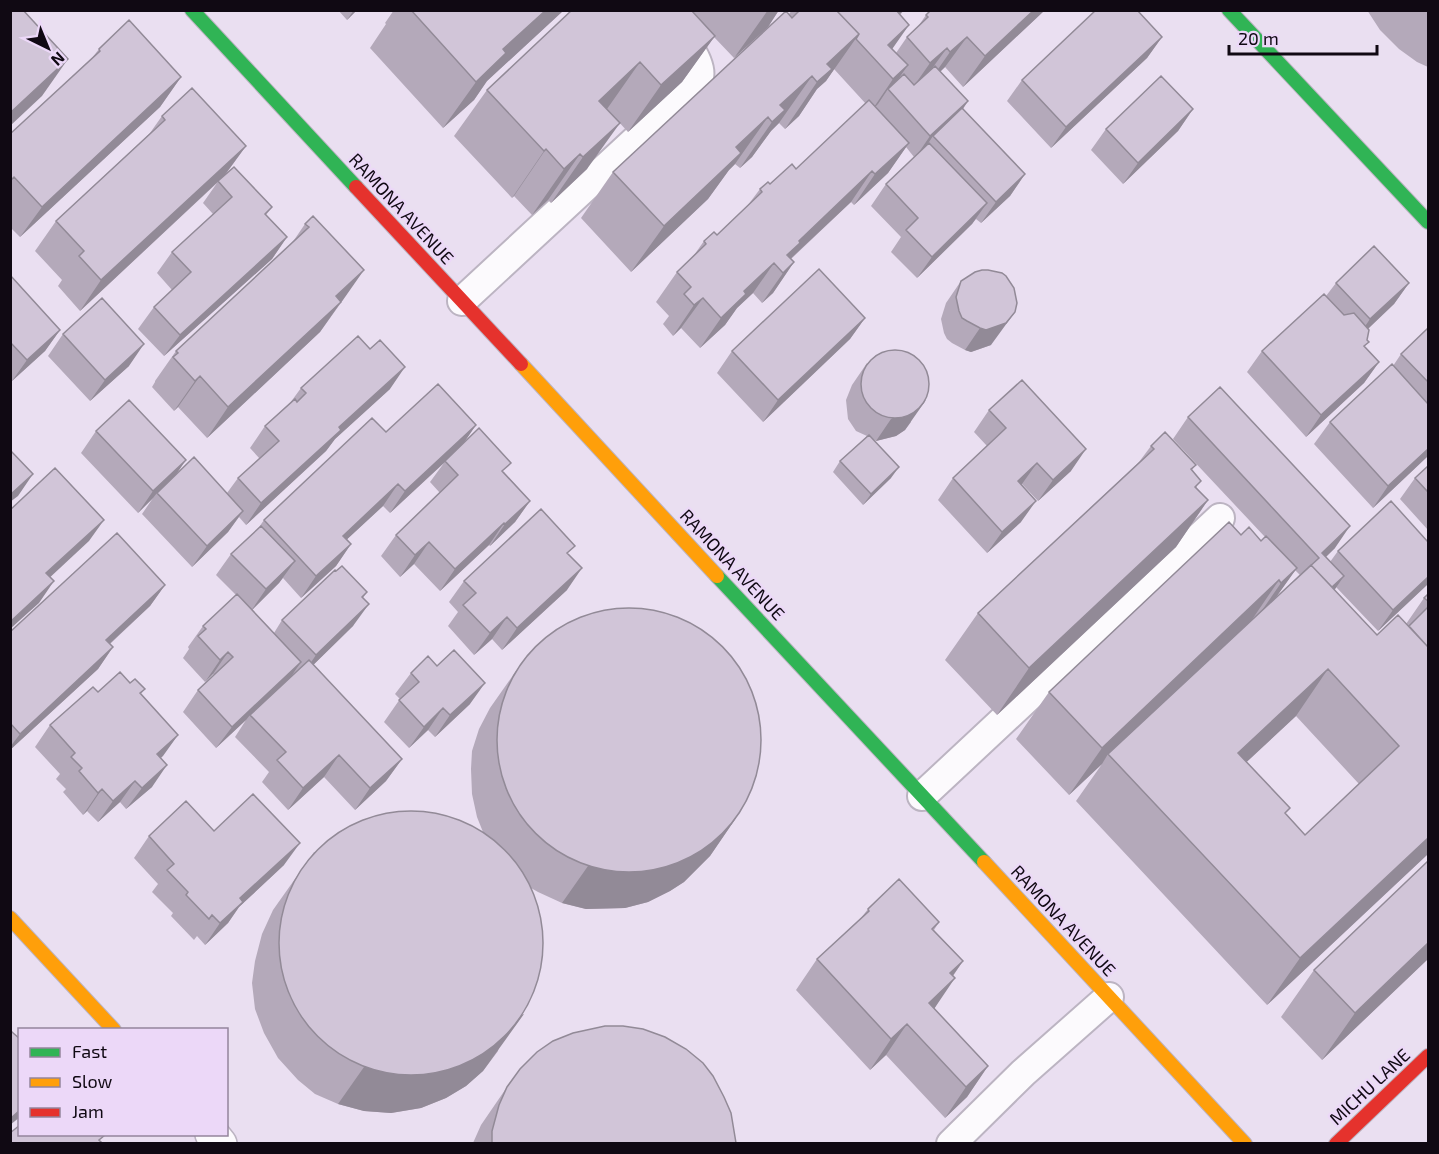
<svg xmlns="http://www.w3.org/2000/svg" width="1439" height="1154" viewBox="0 0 1439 1154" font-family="'Exo 2',sans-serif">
<rect width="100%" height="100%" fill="#eadff1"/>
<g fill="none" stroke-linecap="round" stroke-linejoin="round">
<defs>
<path id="lane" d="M462,301l229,-212c3,-4 7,-8 8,-12 5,-17 -28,-54 -39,-67
M922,796l298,-278
M951,1144l72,-71 86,-76"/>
<path id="street" d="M212,1134l8,10"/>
<path id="fast" d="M192,10l164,177
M1229,10l199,212
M717,576l267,286"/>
<path id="slow" d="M521,364l196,212
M984,862l261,282
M10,918l104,112"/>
<path id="jam" d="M356,187l165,177
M1336,1144l92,-88"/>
</defs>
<!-- lane casing -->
<use href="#lane" stroke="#bcb4c2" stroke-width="32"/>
<!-- street casing -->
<use href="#street" stroke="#bcb4c2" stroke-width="36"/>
<!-- fast casing -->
<use href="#fast" stroke="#bcb4c2" stroke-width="16"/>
<!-- slow casing -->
<use href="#slow" stroke="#bcb4c2" stroke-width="16"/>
<!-- jam casing -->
<use href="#jam" stroke="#bcb4c2" stroke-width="16"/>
<!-- lane -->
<use href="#lane" stroke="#fcfafd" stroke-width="28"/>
<!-- street -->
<use href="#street" stroke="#fcfafd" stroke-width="33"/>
<!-- fast -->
<use href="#fast" stroke="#30b455" stroke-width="14"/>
<!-- slow -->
<use href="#slow" stroke="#ff9f0a" stroke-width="14"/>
<!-- jam -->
<use href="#jam" stroke="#e5322d" stroke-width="14"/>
</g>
<!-- wall -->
<path fill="#b4a9ba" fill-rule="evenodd" d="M338,10h19l-10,10z
M394,10h170l-77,71 -13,19 -31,28 -73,-80 16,-24 -1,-1z
M572,10h207l-11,17 -34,31 -20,-21 -32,45 -54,50 -21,-23 -20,60 -36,34 -3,-3 -16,15 -18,-19 -2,2 -58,-62 33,-46z
M792,10h112l-4,5 -8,34 4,4 11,-16 10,-9 9,-13 119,-5 -82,77 -18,-20 -5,5 28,29 -5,8 62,65 -15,22 -29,27 -5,-4 -4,5 -55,54 -26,-26 10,-15 -30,-31 15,-22 28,-27 -8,-10 -18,26 -34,32 -3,-3 -60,57 3,3 -21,31 -11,10 -9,-10 -16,15 -12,17 -25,23 -19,-20 -8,8 -10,-12 6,-8 -13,-14 21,-30 15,-14 12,-17 13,-6 31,-30 12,-16 36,-20 70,-65 -32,-35 -8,12 -9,8 -18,27 -14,13 -6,-6 -8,8 -19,26 -12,11 -5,-4 -6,6 -21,29 -77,73 -50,-54 32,-46 176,-158z
M1367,10h61v57l-11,-5 -18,-13 -19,-19z
M1162,37l-15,21 -96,90 -44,-47 15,-21z
M99,49l82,28 -21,30 -140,130 -10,-10v-93l82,-76z
M1193,109l-15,22 -55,53 -32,-34 15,-21z
M162,116l84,30 -21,29 47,32 -6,8 21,22 -15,22 -108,97 -26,-27 16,-22 18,-17 -15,-17 15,-21 41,-38 -10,-11 14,-20 -137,128 -22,-25 4,-6 -27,-29 21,-30 94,-88z
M313,216l30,84 -23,32 -113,106 -29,-31 -4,4 -22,-24 3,-5v-1l21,-30 116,-108 13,-19z
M10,275l50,55 -15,21 -33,30 -2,-2z
M961,281l30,64 -20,7 -6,-2 -13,-7 -5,-4 -3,-6 -3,-14 5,-16z
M1336,283h73l-15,21 -26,25 -3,18 14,15 -15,21 -58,54 -59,-65 15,-21 64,-55z
M865,318l-15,21 -87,83 -46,-49 15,-22z
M1428,328v128l-55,52 -59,-64 16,-22 63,-56 8,-12z
M63,334l66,32 -39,35 -42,-45z
M867,363l44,59 -6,8 -9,6 -20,5 -3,-2 18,39 -28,27 -30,-33 7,-11 27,-25 -11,-5 -8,-12 -2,-19 6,-15z
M301,388l89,1 -55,50 -9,12 -80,74 -7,-8 -11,15 -36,35 -50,-53 11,-16 -15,15 -57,-60 15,-22 80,44 51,18 11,-15 22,-19 -10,-11 15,-22 25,-23z
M989,410l82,61 -33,30 -16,-17 -1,1v37l-34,31 -49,-53 15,-22 34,-32 -13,-14z
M1188,417l147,131 -9,9 4,5 8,-11 90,33 -50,47 -42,-44 -2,3 43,45 29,-11 18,-26 4,-4v260l-161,151 -191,-204 26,-37 -33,31 -53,-56 33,-47 192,-157 20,6 4,-4 -92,-98zM1295,570l5,5 -26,25zM1296,716l63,68 -54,51 -19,-21 -40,-52z
M476,425l-13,18 41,29 26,29 -15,21 -25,24 -1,-1 -49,46 -26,-27 -14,13 -19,-21 15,-21 44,-42 -10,-11 14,-19 -54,50 -7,-7 -36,33 4,5 -15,22 -35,32 -18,-20 -4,5 -27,27 22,23 8,-13 85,-28 -4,6 -10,28 -40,39 89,94 -16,22 -31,29 -31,-33 -36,33 -26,-28 7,-10 -34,-35 11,-17 -30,28 -33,-36 15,-22 16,-15 -1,-1 -8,8 -22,-24 6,-9 -1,-2 15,-21 33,-31 -20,-20 15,-21 26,-24 7,-10 122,-88z
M1151,446l45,19 -4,5 5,18 11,12 -32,47 -179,168 -52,-55 33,-47 161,-151z
M1428,466v64l-28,-31 15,-21z
M569,554l-2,36 -65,60 -10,-11 -18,16 -26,-29 10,-14 -9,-10 15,-21z
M165,585l-15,21 -40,38 3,3 -15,22 -88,81v-118z
M516,671l220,147 -26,38 -26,26 -14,9 -22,11 -23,6 -39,1 -24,-6 -24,-11 -7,-4 -33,163 -15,20 -17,15 -20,12 -25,10 -30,5 -27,-2 -26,-7 -23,-10 -17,-14 -20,-22 -14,-25 -9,-24 -3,-26 3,-22 7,-27 11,-24 41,-58 169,-20 -6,-15 -5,-23 -1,-25 1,-18 7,-22 11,-21z
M411,673l59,31 -35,33 -7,-7 -19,18 -25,-26 16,-23 -5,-5z
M130,683l15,6 -4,5 37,41 -18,23 -8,29 -26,22 -6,-7 -22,20 -11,-11 -4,4 -20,-23 3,-3 -10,-10 4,-5 -25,-27 15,-22 48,-33z
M214,831l70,34 -45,42 -11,16 -23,22 -8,-9 -3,4 -23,-24 2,-3 -21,-21 6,-8 -24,-26 15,-22z
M1428,861v98l-106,101 -41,-43 33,-47z
M868,909l71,13 -5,8 29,31 -10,15 -19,33 54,57 -21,31 -22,21 -59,-63 -16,15 -74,-80 21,-31 44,-41z
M507,1087l229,56h-263l8,-18z"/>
<!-- shaded-wall -->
<path fill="#928a97" d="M354,10h3l-10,10z
M546,10h18l-77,71 -13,19 -31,28 33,-46 27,-33z
M768,10h11l-11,17 -34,31z
M899,10h5l-14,13z
M1034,10h11l-82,77 22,-31z
M909,25l-21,30v-10z
M859,34l-33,47 -9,8 -18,27 -14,13 32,-47 10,-18z
M715,36l-33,46 -54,50 33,-47z
M967,37l-22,30 -16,15 21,-30z
M1162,37l-15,21 -96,90 15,-21z
M947,48l-22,30 -16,15 21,-30z
M68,59l-26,37 -32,30v-13z
M640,62l-33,47 -8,-8z
M908,65l-18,26 -2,-2 -10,15 -6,6 21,-31z
M812,76l-33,47 -8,8 -19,26 -12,11 32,-46 8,-17z
M181,77l-21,30 -140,130 22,-30z
M968,101l-15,22 -20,13 -10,15 -8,7 15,-22z
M1193,109l-15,22 -55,53 15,-21z
M768,117l-33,47 -6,6 -21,29 -77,73 33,-46 72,-79z
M620,123l-33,46 -36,34 32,-46z
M909,143l-21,30 -34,32 21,-31z
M246,146l-22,30 -144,135 21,-31z
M546,149l-32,47 -2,2 32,-47z
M580,154l-32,46 -16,15 32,-46z
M872,171l-21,31 -65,61 1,-8 12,-14z
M1025,174l-15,22 -29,27 15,-21z
M987,203l-15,21 -55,54 15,-21z
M287,237l-15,22 -108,97 16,-21z
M794,262l-21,31 -11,10 21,-30z
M774,263l-21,30 -16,15 -12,17 -25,23 21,-30 23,-27z
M364,270l-21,30 -28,26 21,-30z
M1409,283l-15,21 -39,37 15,-22z
M703,298l-22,30 -8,8 21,-31z
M341,302l-21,30 -113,106 21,-31z
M1015,312l-24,33 -20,7 -6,-2 15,-22z
M865,318l-15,21 -87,83 15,-22z
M60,330l-15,21 -33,30 15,-21z
M144,344l-15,22 -39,35 15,-21z
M1379,362l-15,21 -58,54 15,-22z
M405,367l-15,22 -55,50 -9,12 -80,74 15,-22 78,-76z
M200,376l-22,31 -4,4 21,-30z
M926,400l-21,30 -9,6 -20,5 15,-22z
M476,425l-15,22 -71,66 15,-22z
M1086,449l-15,22 -33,30 15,-21z
M1428,449v7l-55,52 15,-22z
M186,460l-15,22 -14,11 -4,5 -15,15 15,-22z
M1037,463l-15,21 -20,19 16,-22z
M899,467l-8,11 -28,27 8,-11z
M33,474l-15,22 -8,6v-7z
M398,484l-15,22 -55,51 15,-21z
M1208,500l-32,47 -179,168 32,-47z
M530,501l-15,21 -25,24 15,-22z
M1036,501l-15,21 -34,31 15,-21z
M243,511l-15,21 -36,35 15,-21z
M104,520l-15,21 -58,54 15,-22z
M504,523l-15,22 -49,46 15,-22z
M1350,526l-15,22 -26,25 13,-20z
M429,542l-15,22 -14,13 15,-22z
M351,544l-15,22 -35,32 15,-22z
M295,561l-16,22 -28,28 15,-22z
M582,568l-15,22 -65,60 15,-22z
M1297,568l-33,46 -15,15 32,-46z
M1344,576l-15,22 -14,5z
M1428,577v7l-50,47 15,-21z
M1279,580l-32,47 -139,127 -6,10 -33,31 33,-47z
M54,581l-15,22 -29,26v-7z
M165,585l-15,21 -59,55 15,-21z
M369,604l-16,22 -52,51 15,-22z
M507,617l-15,22 -18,16 16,-22z
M113,647l-15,22 -88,81v-3l10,-13z
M228,652l-15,22 -8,8 15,-22z
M301,662l-15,22 -36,31 -4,5 -30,28 16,-21z
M1328,669l-32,47 -90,84 32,-47z
M485,683l-15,21 -35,33 15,-22z
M443,708l-15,22 -19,18 15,-21z
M178,735l-15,21 -21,20 15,-22z
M339,755l-15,22 -36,33 15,-22z
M402,759l-16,22 -31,29 15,-22z
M167,765l-15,22 -26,22 16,-21z
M135,781l-15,21 -22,20 15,-21z
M102,789l-15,22 -4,4 15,-22z
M736,818l-26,38 -26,26 -14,9 -22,11 -23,6 -39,1 -24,-6 26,-37z
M1428,838v16l-161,151 33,-47z
M300,843l-16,22 -45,42 -11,16 -23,22 15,-22 20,-25z
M1428,943v16l-106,101 33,-47z
M963,961l-21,30 13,-13 -21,31 -23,19 39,-55z
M524,1014l-41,57 -17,15 -20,12 -25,10 -30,5 -27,-2 -26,-7 26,-37z
M907,1024l-21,31 -16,15 21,-31z
M988,1066l-21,31 -22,21 21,-31z
M20,1110v7l-10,8 1,-7z"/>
<!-- building -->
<path fill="#d1c5d8" stroke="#928a97" stroke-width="1.5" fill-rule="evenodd" d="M10,10h13l45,49 -58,54z
M411,10h135l-43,39 3,4 -30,29z
M572,10h119l24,26 -54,49 -21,-23 -41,39 21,22 -37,34 -3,-3 -16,15 -18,-20 -2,2 -57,-61z
M800,10h36l23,24 -32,30 5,5 -15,13 -5,-6 -32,29 5,5 -13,12 -4,-5 -32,30 5,6 -77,73 -51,-54 173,-161 6,7z
M836,10h60l13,15 -21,20 20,20 -15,14 -37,-40 3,-5z
M931,10h103l-49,46 -18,-19 -17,15 -3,-4 -17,15 -23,-26 21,-20 -2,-2z
M1096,10h41l25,27 -96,90 -44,-47z
M129,20l52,57 -139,130 -28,-30 -4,4v-47l90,-83 -1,-2z
M935,66l33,35 -38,35 -42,-47 16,-15 10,11z
M1161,76l32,33 -55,54 -32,-34z
M192,88l54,58 -145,134 -22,-24 5,-5 -28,-30 109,-101 -3,-4z
M869,100l40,43 -34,31 -3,-3 -73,70 1,2 -13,12 7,7 -11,11 -9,-10 -30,28 2,3 -25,24 -18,-20 -9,7 -10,-11 7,-7 -14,-15 29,-28 -2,-3 10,-9 3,3 45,-43 -2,-3 8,-7 2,2 22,-20 4,5z
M962,108l63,66 -29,28 -63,-66z
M929,143l58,60 -55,54 -26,-27 12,-12 -32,-34z
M234,167l38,40 -7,7 22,23 -107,98 -26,-28 37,-35 -19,-20 60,-55 -14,-16z
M313,216l51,54 -28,26 5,6 -113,105 -28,-31 -5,5 -22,-24 5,-4 -2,-2 133,-124 -4,-3z
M1374,246l35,37 -39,36 -34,-36z
M819,269l46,49 -87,82 -46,-49z
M982,270h6l14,3 4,3 8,12 3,15 -2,9 -9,11 -20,7 -6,-2 -13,-7 -5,-3 -3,-7 -3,-14 5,-16 14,-9z
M10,275l50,55 -33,30 -17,-18z
M1324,294l20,21 10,-2 15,17 -2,10 2,2 -5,4 15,16 -58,53 -59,-64z
M102,298l42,46 -39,36 -42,-46z
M1428,328v54l-27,-28z
M358,336l12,13 10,-9 25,27 -66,60 2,3 -80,73 -23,-25 41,-37 -14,-15 30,-27 2,3 9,-9 -5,-5z
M861 384a34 34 0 1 1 68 0a34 34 0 1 1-68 0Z
M1392,364l36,40v45l-40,37 -58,-64z
M1022,380l64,69 -33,31 -16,-17 -19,18 18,20 -34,31 -49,-54 53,-50 -17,-18z
M438,384l38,41 -71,66 -7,-7 -55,52 8,8 -35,32 -52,-56 108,-102 14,14z
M1220,387l130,139 -28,27 22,23 -12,11 -21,-22 -17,16 25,-23 -131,-141z
M129,400l57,60 -33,31 -57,-60z
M479,428l32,35 -9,8 28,30 -25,23 -1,-1 -49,46 -26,-27 -14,13 -19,-20 62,-60 -13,-14z
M1165,432l31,33 -5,4 10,12 -6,6 13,13 -179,168 -51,-55 176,-164 -3,-3z
M869,435l30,32 -28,27 -31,-33z
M10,450l23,24 -23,21z
M194,457l49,54 -36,35 -50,-53z
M1428,466v26l-13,-14z
M55,468l49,52 -58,53 8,8 -44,41v-112z
M1391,501l37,41v35l-35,33 -55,-59z
M541,509l34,37 -8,7 15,15 -65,60 -10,-11 -17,16 -27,-28 13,-12 -12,-12z
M1229,522l12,13 8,-8 12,14 5,-5 31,32 -16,15 -2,-3 -177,168 -53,-56z
M261,526l34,35 -29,28 -35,-35z
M117,533l48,52 -59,55 7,7 -93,87 -10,-11v-91z
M1311,565l66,70 21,-20 30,32v191l-128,120 -192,-204zM1328,669l71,77 -94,89 -20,-22 5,-5 -52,-55z
M342,566l25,26 -5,5 7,7 -53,51 -34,-35 53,-50 1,1z
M237,594l64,68 -69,65 -34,-37 35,-33 -5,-5 -8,8 -22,-24 8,-7 -3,-3z
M1428,594v7l-4,-3z
M1428,607v40l-19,-21z
M497 740a132 132 0 1 1 264 0a132 132 0 1 1-264 0Z
M454,650l31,33 -35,32 -7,-7 -19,19 -25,-27 20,-18 -8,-9 17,-17 9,10z
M309,660l93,99 -32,29 -31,-33 -36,33 -26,-28 9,-8 -36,-37z
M120,672l10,11 5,-4 10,10 -5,4 38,42 -21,19 10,11 -25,23 -7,-7 -22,20 -11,-12 -4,4 -19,-22 3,-3 -11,-11 4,-4 -25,-28 43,-38 5,5z
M253,794l47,49 -60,55 3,4 -23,21 -8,-8 -3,4 -23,-24 2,-3 -21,-22 7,-6 -25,-28 37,-35 28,30z
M279 943a132 132 0 1 1 264 0a132 132 0 1 1-264 0Z
M1428,861v82l-73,70 -41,-43z
M899,879l40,43 -7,7 31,32 -13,12 5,5 -26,25 59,63 -22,21 -59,-63 -16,15 -74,-80 52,-48 -1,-2z
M605,1026h18l20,3 22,8 21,12 17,14 10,13 11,21 7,16 5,30h-244v-12l7,-26 8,-18 13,-18 17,-17 16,-11 20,-8z
M12,1032l8,7v71l-9,8 -1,-85z
M20,1125v9l85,1 -6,5 3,3h-92v-10z"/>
<g text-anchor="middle" stroke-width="4.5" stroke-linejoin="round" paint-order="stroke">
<!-- street labels -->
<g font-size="18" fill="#100913" stroke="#ecd8f8">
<text transform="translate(401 209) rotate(47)" y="6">RAMONA AVENUE</text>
<text transform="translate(732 565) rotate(47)" y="6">RAMONA AVENUE</text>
<text transform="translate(1063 921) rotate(47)" y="6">RAMONA AVENUE</text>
<text transform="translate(1370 1087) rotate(-43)" y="6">MICHU LANE</text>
</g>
</g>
<!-- border -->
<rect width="1439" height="1154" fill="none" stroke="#100913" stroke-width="24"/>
<!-- legend -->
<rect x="18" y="1028" width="210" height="108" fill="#ecd8f8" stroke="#94859c" stroke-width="1.5"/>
<rect x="30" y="1048" width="30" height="9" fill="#30b455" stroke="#94859c" stroke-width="1.5"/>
<text x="72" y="1058" font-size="18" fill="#100913">Fast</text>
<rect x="30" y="1078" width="30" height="9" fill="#ff9f0a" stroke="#94859c" stroke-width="1.5"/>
<text x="72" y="1088" font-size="18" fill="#100913">Slow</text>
<rect x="30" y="1108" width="30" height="9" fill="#e5322d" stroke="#94859c" stroke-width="1.5"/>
<text x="72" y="1118" font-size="18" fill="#100913">Jam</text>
<!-- north arrow -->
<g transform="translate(48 48) rotate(137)" stroke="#ecd8f8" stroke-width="4.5" paint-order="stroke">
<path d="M0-4.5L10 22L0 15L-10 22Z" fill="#100913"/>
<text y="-9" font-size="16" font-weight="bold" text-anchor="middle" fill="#100913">N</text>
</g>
<!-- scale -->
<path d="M1229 45v9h148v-9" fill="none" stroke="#100913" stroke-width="3"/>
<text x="1238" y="45" font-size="18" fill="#100913" stroke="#ecd8f8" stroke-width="4.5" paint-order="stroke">20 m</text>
</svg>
